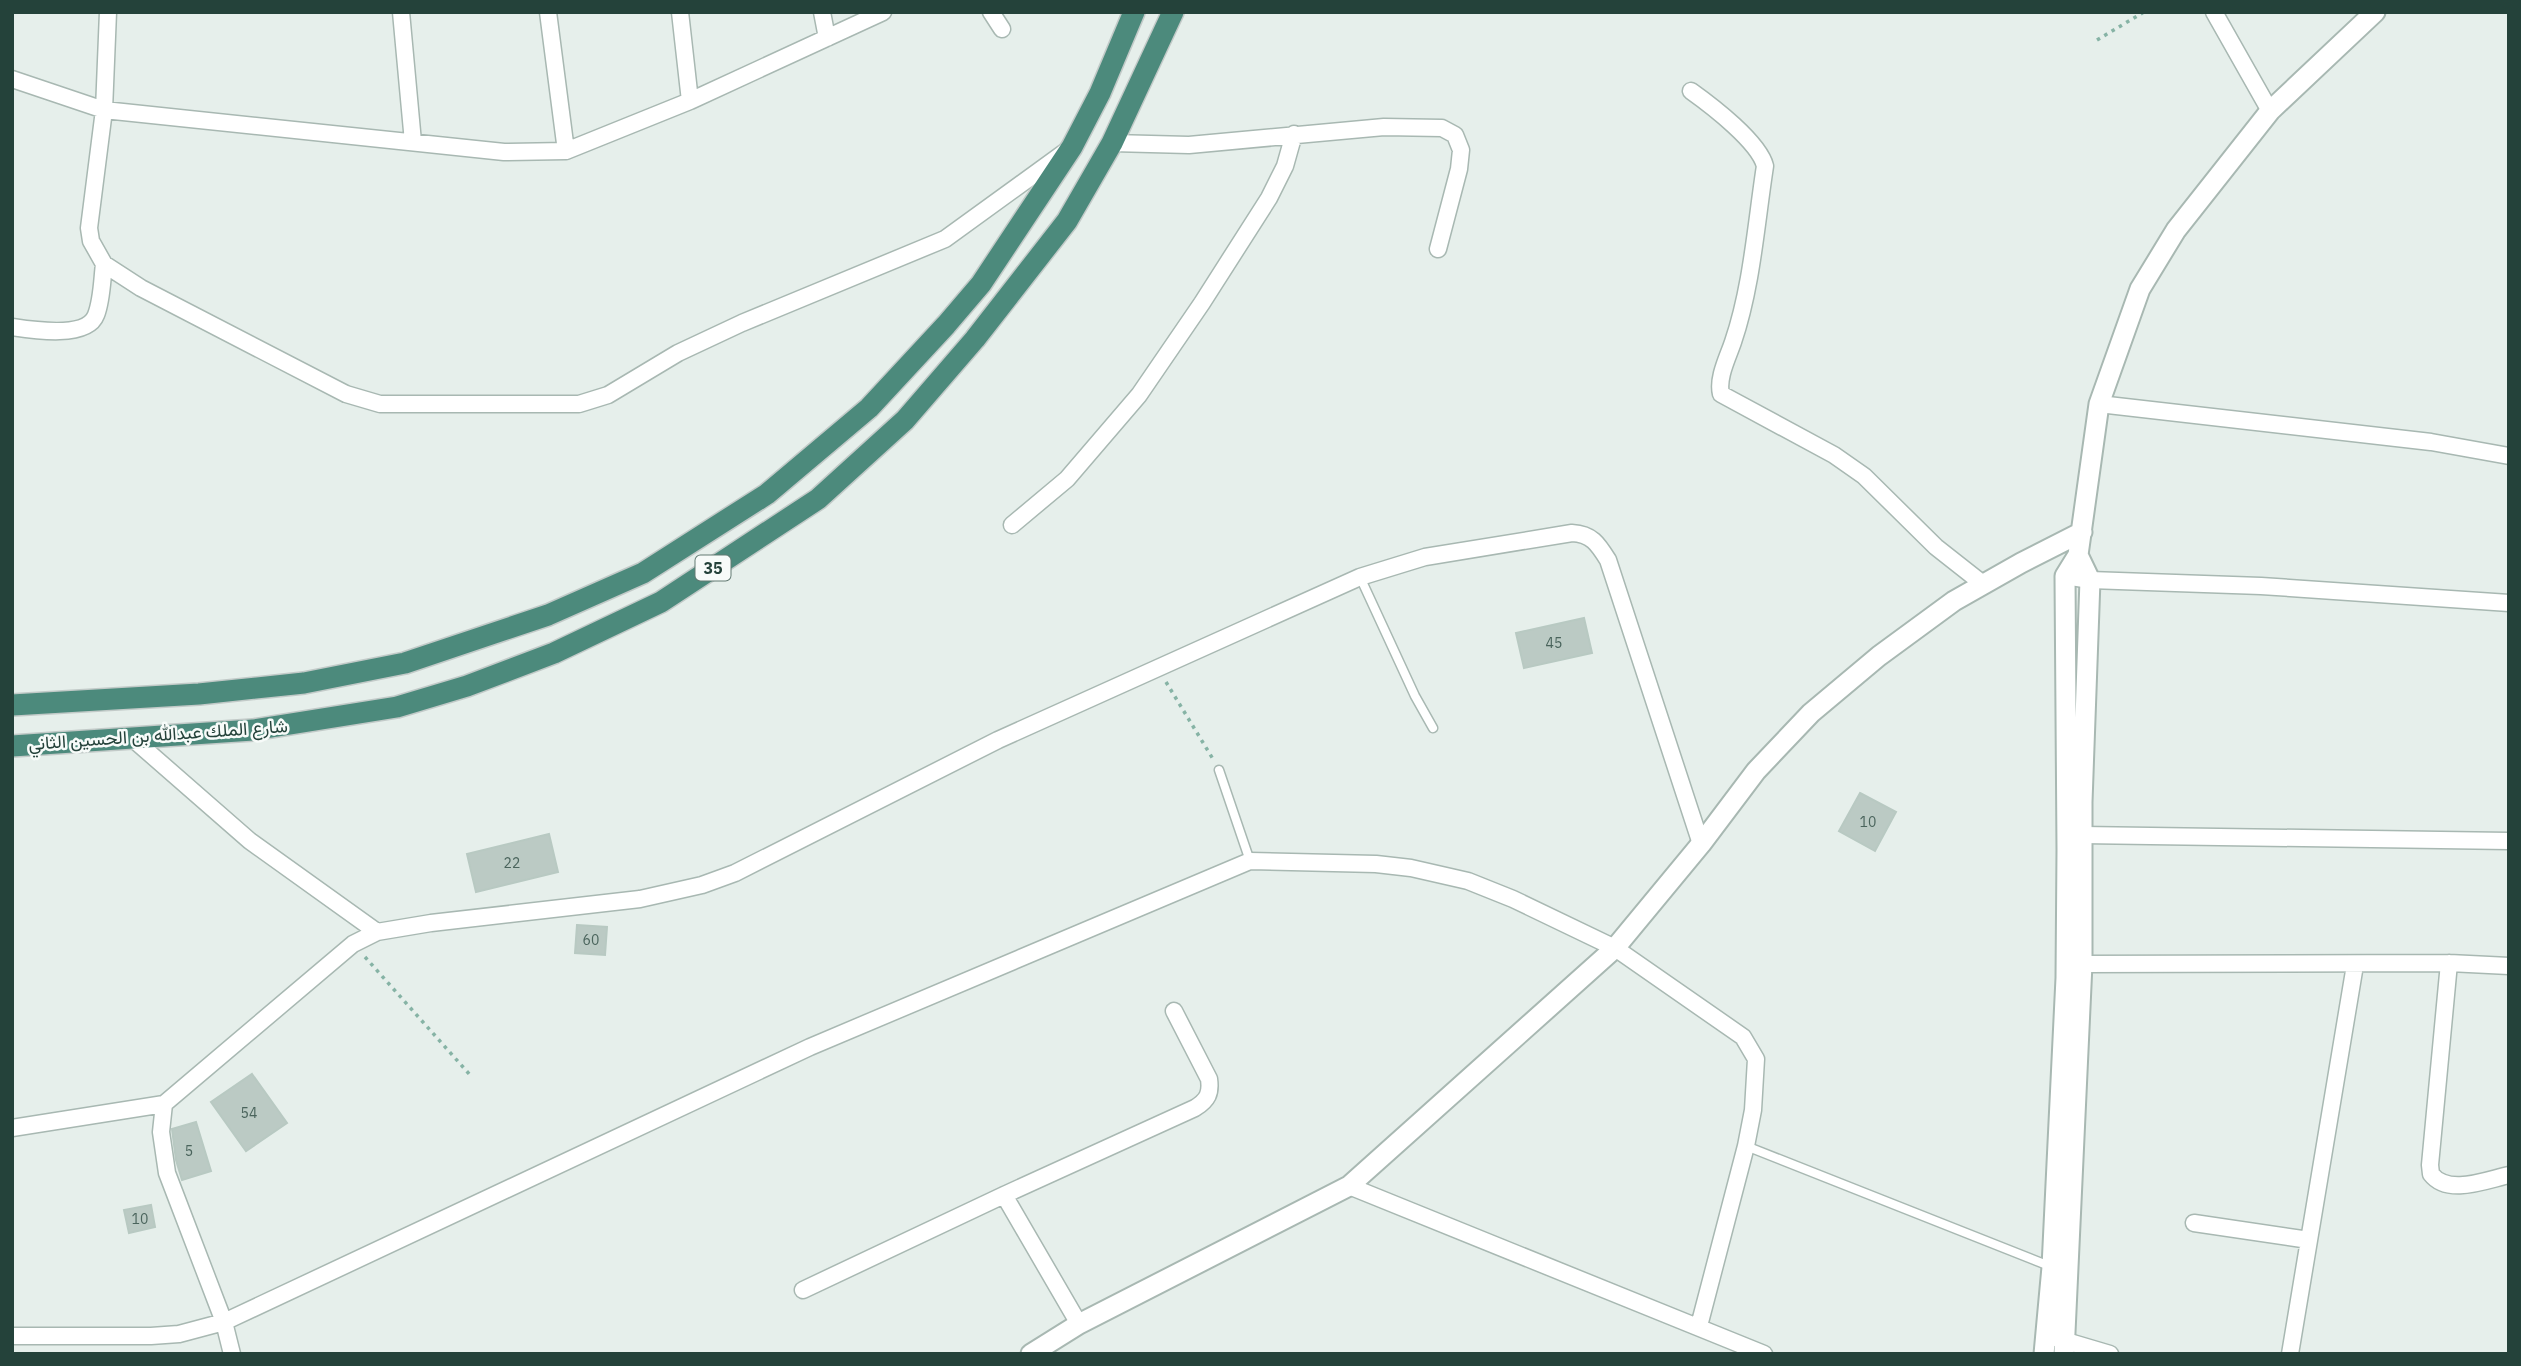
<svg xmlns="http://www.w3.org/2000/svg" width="2521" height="1366" viewBox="0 0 2521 1366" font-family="'IBM Plex Sans',Vazirmatn,sans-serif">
<rect width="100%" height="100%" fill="#e6efeb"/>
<!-- building -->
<path fill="#bbcac4" stroke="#b8c9c2" stroke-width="2" d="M1584,618l8,35 -68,15 -8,-35z
M1860,793l36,19 -21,39 -36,-20z
M549,834l9,38 -82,20 -9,-38z
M577,925l30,2 -2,28 -30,-2z
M252,1074l35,49 -41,28 -35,-49z
M196,1122l15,49 -29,9 -6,-20 -4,-31z
M151,1205l4,22 -26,6 -5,-23z"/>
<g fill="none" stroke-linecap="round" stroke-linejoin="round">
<defs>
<path id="service" d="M1360,577l55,119 18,32
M1219,770l31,91
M1746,1146l306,121"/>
<path id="minor" d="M108,12l-4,98 -15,118 2,13 13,23 37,24 205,106 34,10h199l29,-9 70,-42 64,-30 203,-84 120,-87
M401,12l12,130
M548,12l18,139
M680,12l10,89
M822,12l5,26
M991,12l11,17
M2214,12l56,99
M12,79l92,31 400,42 62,-1 124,-50 193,-89
M1691,91c21,15 68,51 74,75 -9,58 -13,120 -32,176 -5,15 -16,36 -12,52l113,61 30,21 72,71 47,37
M1112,143l77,2 195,-18 58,1 13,7 6,15 -2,19 -21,80
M12,327c20,3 75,12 84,-12 6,-15 6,-35 8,-51
M2099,404l332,38 78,14
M1012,525l55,-46 72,-84 63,-92 67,-105 16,-32 9,-32
M2065,576l25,4 171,6 248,17
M132,738l118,103 127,91
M2082,835l427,6
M2449,963l-19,202 1,9c17,22 55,6 78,1
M2082,964l367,-1 60,3
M164,1104l-3,28 6,41 57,149 8,32
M12,1128l152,-24 189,-160 24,-12 54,-9 209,-24 62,-14 33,-12 263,-133 362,-163 65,-20 147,-24c20,1 26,11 36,27l93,284
M1349,1186l415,168
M1004,1195l75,129
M2194,1223l115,17
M803,1290l201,-95 191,-87c13,-8 16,-15 14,-29l-35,-68
M12,1336h139l28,-2 45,-12 586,-275 440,-186 126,3 35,4 57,13 45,18 102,49 128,89 13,22 -3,51 -7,36 -47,180
M2056,1338l54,16
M2290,1354l65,-389"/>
<path id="tertiary" d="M1031,1354l48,-30 270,-138 266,-238 86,-104 55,-73 55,-58 68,-57 75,-55 67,-38 61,-31
M2044,1354l8,-87 14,-289 1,-128 -2,-274 13,-21 21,-151 41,-115 36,-59 94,-119 105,-99
M2064,1354l18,-390v-162l8,-222 -12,-25"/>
<path id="trunk" d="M12,705l187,-11 105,-11 101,-20 143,-48 95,-42 124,-79 102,-86 77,-83 35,-41 91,-137 28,-54 34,-81
M12,746l241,-16 144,-23 70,-21 87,-33 107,-51 157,-103 87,-79 70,-81 92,-118 45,-78 61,-131"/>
</defs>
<!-- service casing -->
<use href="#service" stroke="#a8b8b2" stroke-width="11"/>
<!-- minor casing -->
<use href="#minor" stroke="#a8b8b2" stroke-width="19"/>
<!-- tertiary casing -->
<use href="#tertiary" stroke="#a8b8b2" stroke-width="23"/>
<!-- trunk casing -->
<use href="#trunk" stroke="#c2cac8" stroke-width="24"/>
<!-- path -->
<path stroke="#86b3a5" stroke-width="3.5" stroke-dasharray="3.5 5" stroke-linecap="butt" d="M2097,40l47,-28
M1166,682l47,77
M365,957l106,119"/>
<!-- service -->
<use href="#service" stroke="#fff" stroke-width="8"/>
<!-- minor -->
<use href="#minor" stroke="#fff" stroke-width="16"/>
<!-- tertiary -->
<use href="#tertiary" stroke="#fff" stroke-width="19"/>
<!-- trunk -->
<use href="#trunk" stroke="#4c8a7c" stroke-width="21"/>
</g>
<g text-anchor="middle" stroke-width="5" stroke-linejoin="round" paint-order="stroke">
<!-- number labels -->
<g font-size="14" fill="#4a645c">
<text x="1554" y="648">45</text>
<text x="1868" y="827">10</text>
<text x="512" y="868">22</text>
<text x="591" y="945">60</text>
<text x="249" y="1118">54</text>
<text x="189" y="1156">5</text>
<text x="140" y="1224">10</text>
</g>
<!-- shield labels -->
<rect fill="#f7fbf9" stroke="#637a73" stroke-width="2" x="695.5" y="555.5" width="35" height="25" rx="5"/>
<g font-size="16" font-weight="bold" fill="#24423a">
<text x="713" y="574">35</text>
</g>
<!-- street labels -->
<g font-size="18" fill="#24423a" stroke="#f7fbf9">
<text transform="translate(158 735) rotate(-4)" y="6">شارع الملك عبدالله بن الحسين الثاني</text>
</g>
</g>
<!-- border -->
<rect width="2521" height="1366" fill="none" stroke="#24423a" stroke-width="28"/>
</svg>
